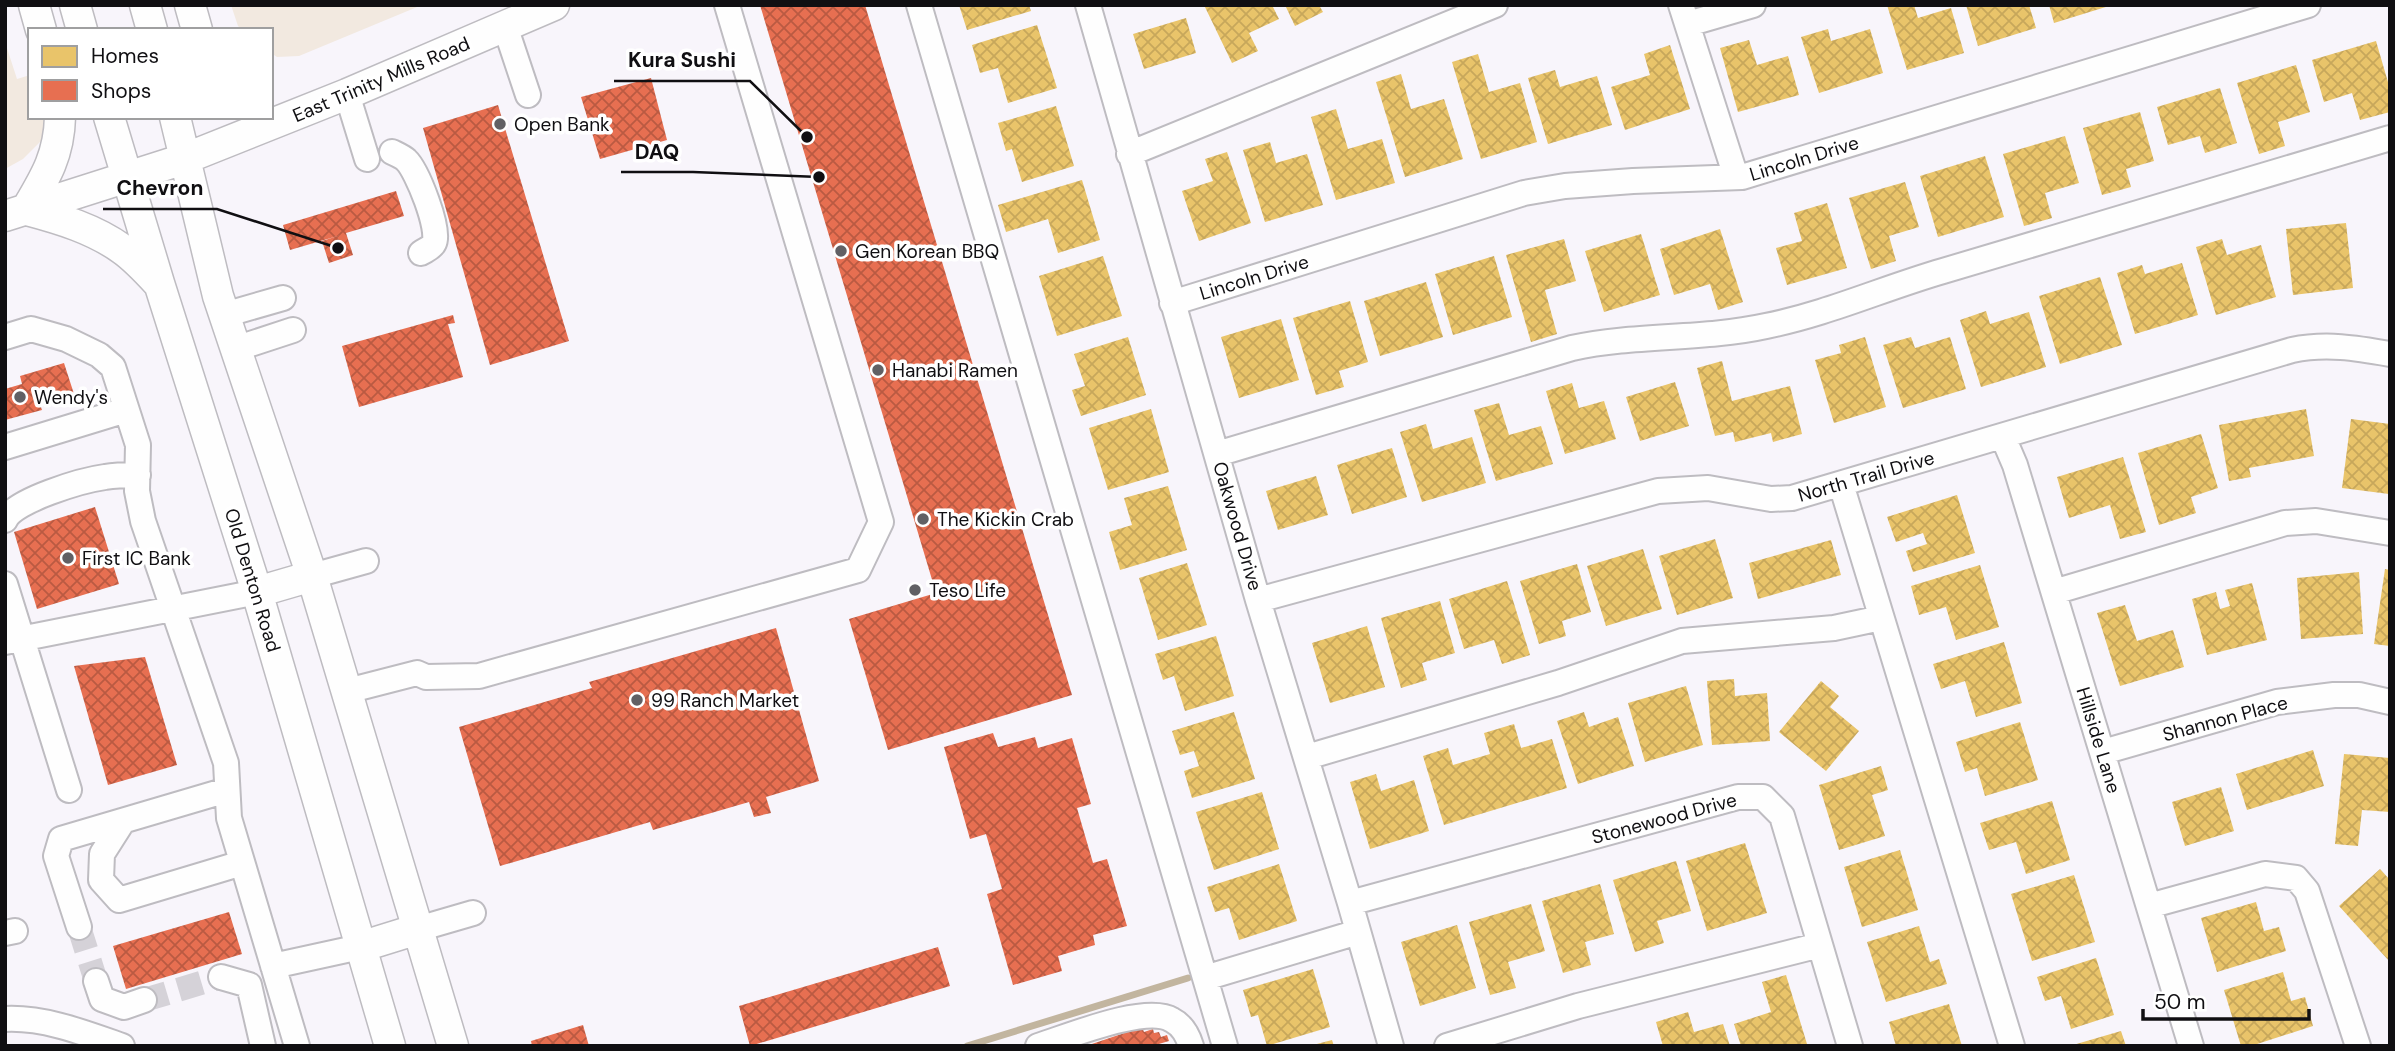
<svg xmlns="http://www.w3.org/2000/svg" width="2395" height="1051" viewBox="0 0 2395 1051" font-family="'DM Sans',sans-serif">
<defs>
<pattern id="homes-cross-hatch" width="8" height="8" patternUnits="userSpaceOnUse" patternTransform="scale(1.75)"><rect width="8" height="8" fill="#e9c46a"/><path d="M0 0l8 8M0 8l8-8" fill="none" stroke="#c7a75b"/></pattern>
<pattern id="shops-cross-hatch" width="8" height="8" patternUnits="userSpaceOnUse" patternTransform="scale(1.75)"><rect width="8" height="8" fill="#e76f51"/><path d="M0 0l8 8M0 8l8-8" fill="none" stroke="#ba5a42"/></pattern>
</defs>
<rect width="100%" height="100%" fill="#f8f5fb"/>
<!-- green -->
<path fill="#f2e9e0" d="M231,5h191l-123,51 -22,1 -6,-4v-23h-29l-4,-4z
M6,45l11,34 13,-4v42h18l-3,20 -22,22 -18,10z"/>
<!-- homes -->
<path fill="url(#homes-cross-hatch)" d="M959,5h70l2,6 -64,19z
M1204,5h68l7,14 -30,14 9,18 -26,12z
M1285,5h34l4,7 -28,14z
M1887,5h27l4,13 33,-10 13,45 -57,17z
M1966,5h63l7,23 -58,18z
M2049,5h60v1l-55,17z
M1186,18l10,35 -52,16 -11,-35z
M1037,25l20,63 -49,15 -10,-35 -18,5 -8,-28z
M1828,29l3,12 39,-12 13,44 -64,20 -18,-56z
M1749,40l8,25 31,-9 11,39 -61,17 -18,-64z
M2376,41l14,48v23l-30,8 -8,-27 -28,9 -12,-42z
M1670,45l20,64 -65,21 -14,-43 39,-12 -6,-21z
M1478,54l11,38 31,-9 17,59 -56,17 -29,-97z
M2296,65l14,47 -32,10 7,24 -26,8 -22,-71z
M1555,70l5,17 37,-11 15,49 -64,19 -20,-66z
M1401,74l10,35 33,-10 19,60 -58,18 -29,-95z
M2220,88l17,55 -32,10 -5,-17 -32,9 -11,-38z
M1056,106l18,60 -52,16 -10,-33 -6,2 -8,-28z
M1336,109l12,40 34,-10 13,44 -59,17 -25,-83z
M2140,112l14,49 -28,8 5,18 -29,8 -19,-67z
M2065,136l14,47 -34,10 7,25 -28,8 -21,-72z
M1270,142l6,21 31,-9 16,51 -58,17 -22,-72z
M1227,152l24,71 -52,18 -17,-50 31,-10 -8,-22z
M1985,156l19,61 -66,20 -18,-61z
M1082,180l18,60 -42,13 -10,-34 -42,13 -8,-27z
M1905,182l14,45 -30,9 7,25 -25,8 -22,-71z
M1827,203l20,65 -60,17 -11,-37 26,-7 -8,-28z
M2346,223l7,65 -60,7 -7,-66z
M1720,229l23,73 -25,8 -8,-26 -36,11 -14,-46z
M1641,234l19,61 -56,17 -19,-61z
M1564,239l12,42 -31,9 12,44 -26,8 -25,-87z
M2222,239l5,16 34,-10 15,52 -60,18 -20,-68z
M1103,256l19,60 -65,20 -18,-60z
M1494,256l18,61 -59,18 -18,-61z
M2182,263l16,52 -63,19 -18,-61 25,-8 3,9z
M2100,277l22,68 -62,19 -21,-68z
M1426,282l17,55 -63,19 -16,-55z
M1350,301l18,61 -29,9 5,16 -28,8 -23,-77z
M1986,311l4,13 39,-12 17,55 -65,20 -21,-67z
M1281,319l18,61 -60,18 -18,-61z
M1128,337l18,58 -65,21 -9,-26 13,-4 -11,-32z
M1865,337l21,70 -52,16 -19,-63 26,-7 -2,-8z
M1911,337l4,11 35,-11 16,52 -63,19 -20,-63z
M1722,361l10,40 58,-15 12,48 -29,8 -2,-9 -36,9 -2,-10 -18,4 -18,-68z
M1675,382l14,44 -49,15 -14,-44z
M1572,383l7,25 25,-7 12,38 -51,15 -19,-63z
M1499,403l10,32 32,-9 12,38 -57,17 -22,-71z
M1151,409l18,63 -61,18 -19,-62z
M2306,409l8,47 -65,12 2,9 -22,4 -10,-56z
M2351,419l39,5 -1,70 -47,-6z
M1426,424l7,25 39,-12 14,46 -64,19 -22,-70z
M2201,434l17,54 -27,9 5,16 -37,12 -21,-72z
M1392,448l15,49 -55,17 -15,-49z
M2123,457l23,75 -26,7 -10,-34 -41,13 -12,-41z
M1316,476l12,39 -50,15 -12,-39z
M1168,486l19,64 -67,20 -11,-38 23,-7 -8,-27z
M1957,495l18,58 -62,19 -7,-21 21,-7 -4,-11 -27,9 -9,-25z
M1715,539l18,59 -56,17 -18,-59z
M1831,540l10,35 -83,24 -9,-36z
M1643,549l19,60 -56,17 -19,-60z
M1187,563l20,62 -49,15 -19,-62z
M1577,564l14,48 -29,9 4,15 -27,8 -19,-63z
M1980,565l19,62 -43,13 -10,-33 -27,8 -8,-29z
M2385,569l5,1v76l-16,-2z
M2359,572l4,62 -62,5 -4,-61z
M1507,581l23,74 -28,9 -8,-24 -30,9 -15,-50z
M2252,583l15,57 -60,15 -15,-56 24,-7 4,17 10,-3 -5,-16z
M1440,601l15,52 -33,10 5,17 -26,8 -20,-70z
M2125,605l12,36 36,-11 11,37 -64,19 -23,-73z
M1367,626l18,61 -55,16 -18,-60z
M1216,636l18,60 -49,15 -11,-35 -11,4 -8,-26z
M2004,642l18,61 -46,14 -11,-36 -24,8 -8,-25z
M1734,679l1,17 32,-3 3,48 -58,4 -5,-64z
M1821,681l18,15 -9,11 29,24 -33,40 -47,-39z
M1686,686l17,59 -58,17 -17,-59z
M1234,712l21,67 -63,19 -8,-27 15,-5 -5,-15 -14,4 -8,-24z
M1584,712l5,15 29,-10 16,49 -56,18 -21,-63z
M2020,722l18,58 -53,16 -8,-28 -12,4 -9,-30z
M1514,724l7,24 31,-9 15,49 -123,37 -21,-69 25,-8 5,17 37,-11 -6,-21z
M2313,750l11,36 -77,24 -11,-36z
M2344,754l46,4v54l-28,-2 -4,36 -23,-2z
M1881,766l7,24 -16,5 13,41 -46,14 -20,-65z
M1376,774l5,17 33,-11 15,51 -59,18 -20,-67z
M2221,787l13,44 -49,15 -13,-44z
M1262,792l17,57 -65,21 -18,-58z
M2052,801l18,59 -44,14 -10,-32 -27,8 -9,-27z
M1745,843l22,70 -60,18 -21,-70z
M1900,850l18,60 -56,17 -18,-60z
M1676,861l15,50 -34,10 7,22 -29,9 -22,-72z
M1279,864l18,57 -58,19 -10,-32 -14,4 -8,-25z
M2380,869l10,11v82l-51,-56z
M2074,875l21,67 -63,19 -21,-67z
M1600,884l14,50 -29,8 6,23 -28,8 -21,-72z
M2256,902l8,29 15,-4 7,24 -69,21 -16,-54z
M1531,904l14,47 -37,11 8,26 -26,7 -21,-73z
M1457,925l19,63 -56,18 -19,-64z
M1919,926l11,36 9,-3 8,25 -61,18 -19,-60z
M2096,958l18,57 -43,14 -10,-33 -16,5 -8,-24z
M1313,969l17,58 -63,19 -9,-31 -7,2 -8,-27z
M2283,972l8,29 14,-4 8,29 -62,20h-10l-17,-56z
M1786,975l21,69 -6,2h-60l-7,-22 37,-12 -9,-30z
M1949,1004l13,42h-66l-7,-24z
M1688,1012l6,20 29,-8 7,22h-67l-7,-24z
M2121,1031l5,15h-52l-1,-1z
M1332,1040l2,6h-21v-1z"/>
<!-- shops -->
<path fill="url(#shops-cross-hatch)" d="M760,5h105l207,690 -184,55 -39,-131 87,-26z
M651,78l16,62 -67,19 -19,-62z
M498,105l71,236 -79,24 -67,-237z
M396,191l8,25 -58,17 7,22 -24,8 -7,-22 19,-6 -51,15 -7,-25z
M453,315l2,8 -7,1 15,53 -104,30 -17,-61z
M64,363l10,31 -34,10 2,6 -37,10v-31l17,-5 -2,-8z
M95,507l24,77 -82,25 -23,-77z
M776,628l43,153 -53,16 5,16 -17,4 -5,-15 -96,28 -3,-8 -150,44 -41,-139 133,-39 -3,-6z
M145,657l32,108 -69,20 -34,-119z
M993,733l5,14 37,-10 3,11 34,-10 19,66 -14,4 16,55 14,-4 20,67 -34,9 2,10 -37,11 4,15 -49,14 -26,-91 15,-5 -16,-55 -16,5 -26,-92z
M229,912l13,42 -116,35 -13,-43z
M938,947l12,39 -200,60 -11,-40z
M583,1025l6,21h-57l-1,-5z
M1142,1027l2,5 9,-3 1,4 5,-1 2,5 6,-2 2,6 -17,5h-66z"/>
<g fill="none" stroke-linecap="round" stroke-linejoin="round">
<!-- stream -->
<path stroke="#c2b59f" stroke-width="7" d="M967,1046l221,-68"/>
<!-- minor-tunnel -->
<path stroke="#d5d2d8" stroke-width="24" stroke-dasharray="24 12" stroke-linecap="butt" d="M79,927l17,54
M144,1000l77,-23"/>
<defs>
<path id="minor" d="M919,5l306,1041
M1088,5l170,595 92,303 41,143
M1681,5l55,172
M1688,24l65,-19
M505,26l23,69
M347,94l20,65
M392,152c4,2 11,5 14,8 11,10 35,71 28,83 -2,5 -9,7 -13,10
M1129,154l366,-149
M1172,303l352,-110 41,-7 68,-5 109,-4 566,-172
M224,315l59,-17
M5,337l26,-8 35,10 33,16 14,12 25,78 -1,46 6,30 83,242 3,55 68,228
M235,349l58,-19
M2003,437l12,28 176,581
M5,447l121,-37
M1217,454l355,-106c64,-14 130,-8 194,-22 61,-12 118,-38 177,-55 149,-45 298,-89 447,-133
M1841,484l171,562
M5,520c9,-20 78,-40 100,-43 11,-2 23,-2 33,-2
M312,576l54,-15
M5,584l64,206
M2054,592l231,-69 31,-2 74,12
M1258,600l400,-109 50,-3 63,11 21,-1 500,-148c34,-7 64,-2 98,4
M5,642l252,-50
M347,691l70,-18 9,4 53,-1 379,-106 23,-48 -154,-517
M2103,752l174,-50 57,-7h25l31,7
M1307,757l251,-74 124,-42 152,-13 47,-10
M123,821l-21,33 -1,26 18,20 123,-37
M1350,903l388,-106h25l19,19 68,230
M2149,906l116,-32 31,4 11,13 51,155
M79,927l-23,-71 5,-17 166,-49
M418,929l55,-16
M5,933l10,-2
M273,966l87,-19
M221,977l28,8 14,61
M1205,978l153,-46
M96,981l6,18 22,8 20,-7
M5,1019c39,-2 80,14 117,27
M1038,1046c29,-9 108,-42 134,-26 10,5 16,16 19,26
M1447,1046l131,-40 242,-61"/>
<path id="major" d="M34,5l7,25
M75,5l7,25
M145,5l7,25
M190,5l7,25
M109,117l50,166 98,309 133,454
M175,117l43,179 94,280 141,470
M26,210c19,-32 33,-54 34,-93
M27,210c34,9 67,19 95,39 13,9 25,22 36,34
M5,216l179,-57 163,-65 207,-89
M257,592l55,-16
M360,947l58,-18"/>
</defs>
<!-- minor casing -->
<use href="#minor" stroke="#bebcc1" stroke-width="28"/>
<!-- major casing -->
<use href="#major" stroke="#bebcc1" stroke-width="33"/>
<!-- minor -->
<use href="#minor" stroke="#fefefe" stroke-width="24"/>
<!-- major -->
<use href="#major" stroke="#fefefe" stroke-width="30"/>
</g>
<!-- markers -->
<g fill="#616064" stroke="#fff" stroke-width="2.5">
<circle cx="500" cy="124" r="7"/>
<circle cx="841" cy="251" r="7"/>
<circle cx="878" cy="370" r="7"/>
<circle cx="20" cy="397" r="7"/>
<circle cx="923" cy="519" r="7"/>
<circle cx="68" cy="558" r="7"/>
<circle cx="915" cy="590" r="7"/>
<circle cx="637" cy="700" r="7"/>
</g>
<g text-anchor="middle" stroke-width="7" stroke-linejoin="round" paint-order="stroke">
<!-- street labels -->
<g font-size="19" fill="#100f12" stroke="#fff">
<text transform="translate(381 79) rotate(-23)" y="7">East Trinity Mills Road</text>
<text transform="translate(1804 158) rotate(-17)" y="7">Lincoln Drive</text>
<text transform="translate(1254 277) rotate(-17)" y="7">Lincoln Drive</text>
<text transform="translate(1866 476) rotate(-16)" y="7">North Trail Drive</text>
<text transform="translate(1238 526) rotate(74)" y="7">Oakwood Drive</text>
<text transform="translate(253 580) rotate(73)" y="7">Old Denton Road</text>
<text transform="translate(2225 718) rotate(-15)" y="7">Shannon Place</text>
<text transform="translate(2099 740) rotate(73)" y="7">Hillside Lane</text>
<text transform="translate(1664 818) rotate(-15)" y="7">Stonewood Drive</text>
</g>
<!-- poi labels -->
<g font-size="19" fill="#100f12" stroke="#fff" text-anchor="start">
<text x="514" y="131">Open Bank</text>
<text x="855" y="258">Gen Korean BBQ</text>
<text x="892" y="377">Hanabi Ramen</text>
<text x="34" y="404">Wendy's</text>
<text x="937" y="526">The Kickin Crab</text>
<text x="82" y="565">First IC Bank</text>
<text x="929" y="597">Teso Life</text>
<text x="651" y="707">99 Ranch Market</text>
</g>
</g>
<!-- callouts -->
<path fill="none" stroke="#100f12" stroke-width="2.5" d="M807 137L750 81H614M819 177L693 172H621M338 248L217 209H103"/>
<g fill="#100f12" stroke="#fff" stroke-width="2.5">
<circle cx="807" cy="137" r="7"/>
<circle cx="819" cy="177" r="7"/>
<circle cx="338" cy="248" r="7"/>
</g>
<g font-size="21" text-anchor="middle" font-weight="bold" fill="#100f12" stroke="#fff" stroke-width="7" stroke-linejoin="round" paint-order="stroke">
<text x="682" y="67">Kura Sushi</text>
<text x="657" y="159">DAQ</text>
<text x="160" y="195">Chevron</text>
</g>
<!-- border -->
<rect width="2395" height="1051" fill="none" stroke="#100f12" stroke-width="14"/>
<!-- legend -->
<rect x="28" y="28" width="245" height="91" fill="#ffffff" stroke="#9f9fa0" stroke-width="2"/>
<rect x="42" y="46" width="35" height="21" fill="#e9c46a" stroke="#9f9fa0" stroke-width="2"/>
<text x="91" y="63" font-size="21" fill="#100f12">Homes</text>
<rect x="42" y="80" width="35" height="21" fill="#e76f51" stroke="#9f9fa0" stroke-width="2"/>
<text x="91" y="98" font-size="21" fill="#100f12">Shops</text>
<!-- scale -->
<path d="M2143 1009v10h166v-10" fill="none" stroke="#100f12" stroke-width="3.5"/>
<text x="2154" y="1009" font-size="21" fill="#100f12" stroke="#ffffff" stroke-width="5" paint-order="stroke">50 m</text>
</svg>
